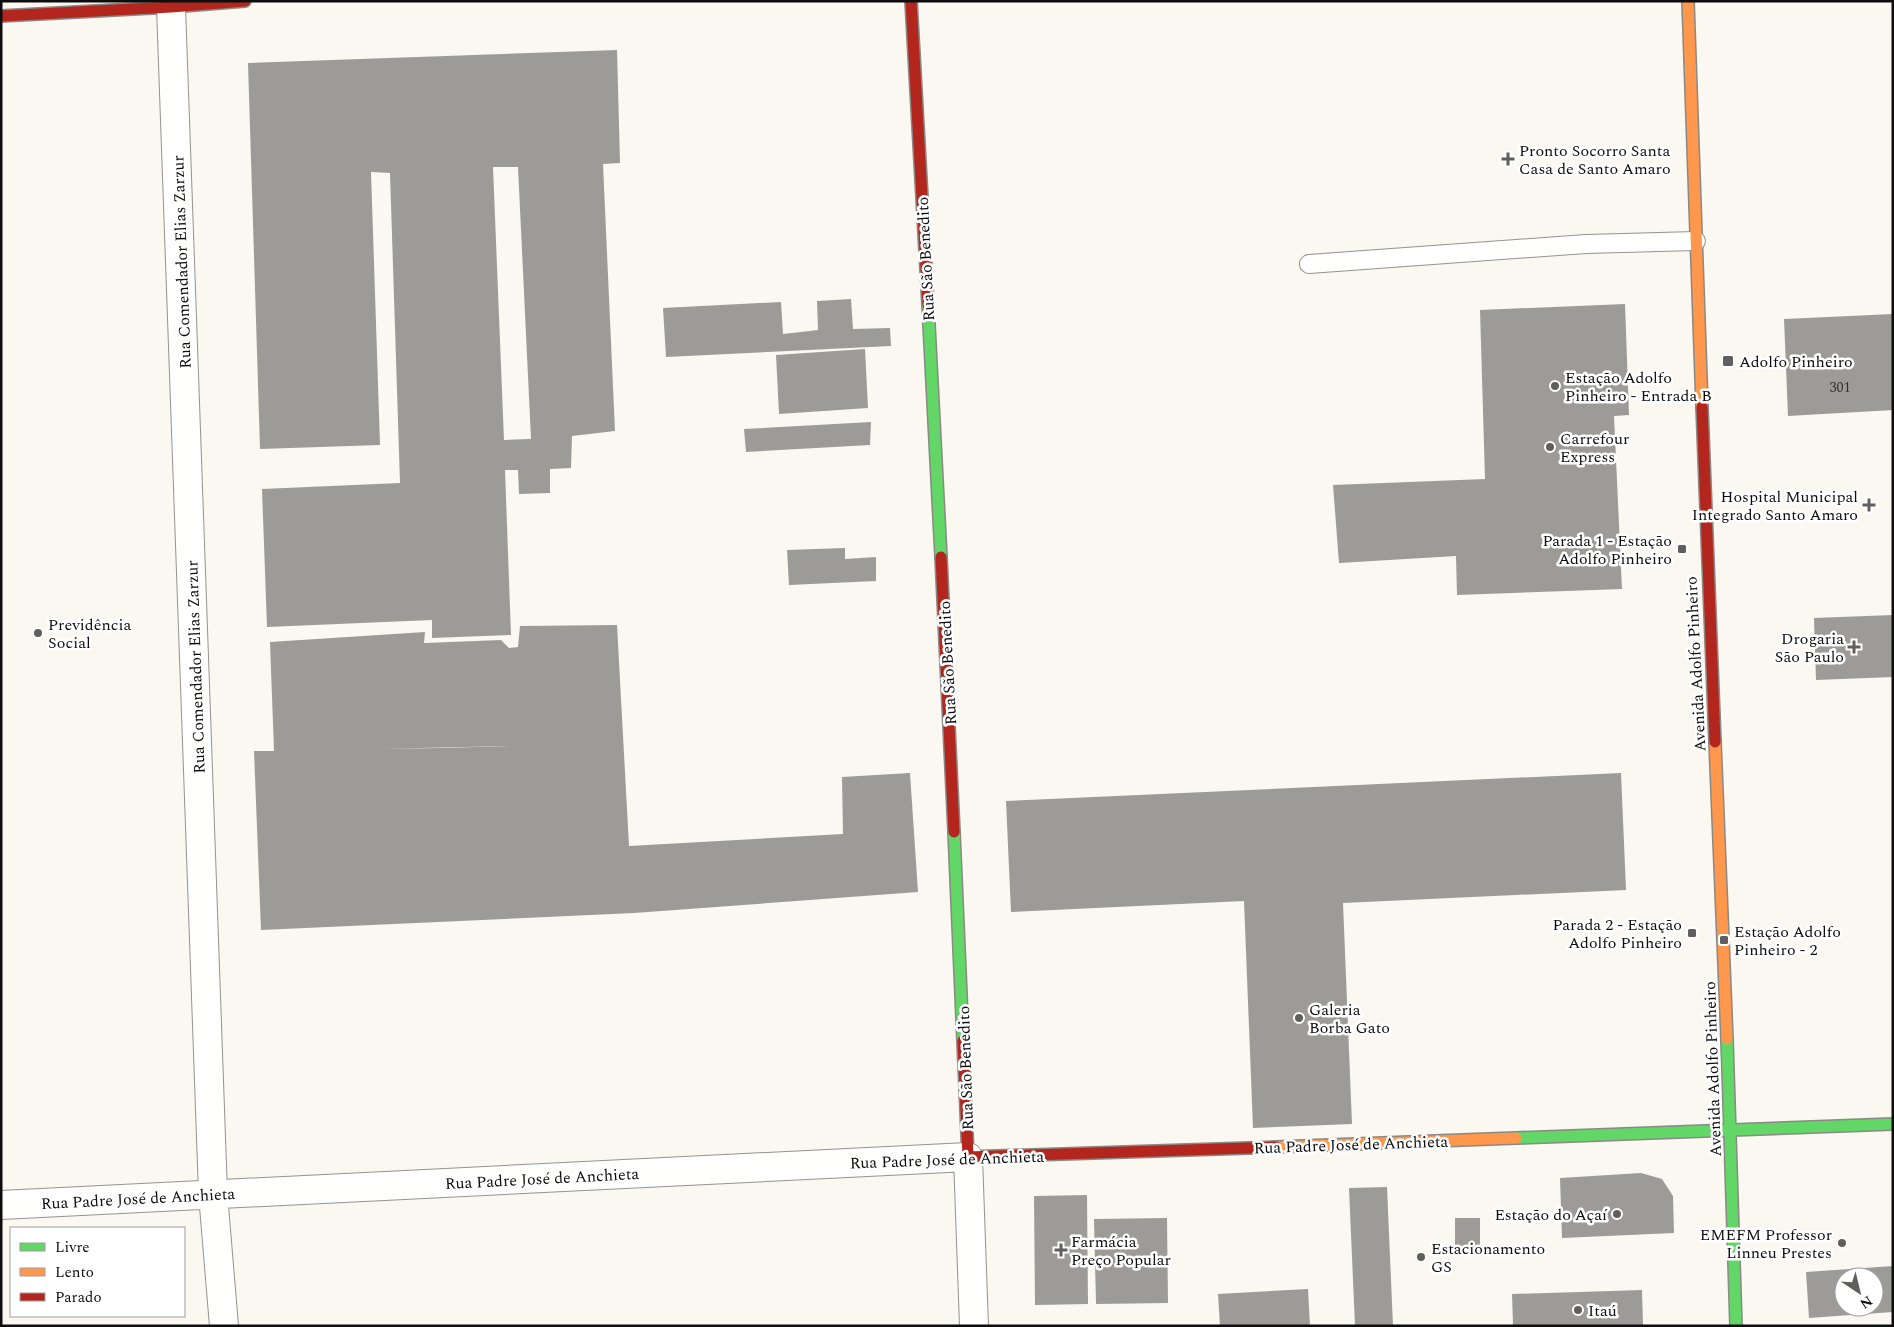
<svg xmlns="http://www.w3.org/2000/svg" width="1894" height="1327" viewBox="0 0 1894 1327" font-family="Spectral,serif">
<rect width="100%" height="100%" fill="#faf8f1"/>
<!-- building -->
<path fill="#9d9b97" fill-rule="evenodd" d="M617,50l3,113 -17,1 12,267 -43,5 -1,32 -21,1v24l-31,1 -1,-24h-13l6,165 -79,3v-18l-165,7 -5,-138 138,-6 -10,-310 -19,-1 9,273 -120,4 -12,-386zM493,167h25l13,272 -27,1z
M851,299l2,30 37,-1 1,18 -225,11 -3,-49 118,-6 2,32 35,-4 -1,-29z
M1625,304l4,111 -15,1 8,173 -165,6 -1,-39 -117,7 -6,-78 152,-6 -5,-169z
M1893,314v96l-105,6 -4,-97z
M865,349l3,59 -89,6 -3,-59z
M871,422l-1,23 -124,7 -2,-23z
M845,548v11l31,-2v24l-87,4 -2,-35z
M1893,615v62l-77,3 -2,-62z
M617,625l12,221 214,-12 -1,-57 68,-4 8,119 -284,21 -373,17 -7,-179h20l-4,-109 155,-10 -1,11 77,-3 8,8 9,-1 2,-21zM511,746l-71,2 -64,1z
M1621,773l5,117 -283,13 9,221 -99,4 -9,-227 -233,11 -5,-111z
M1641,1173l21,6 11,17 1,37 -112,5 -2,-60z
M1387,1187l6,139h-38l-6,-138z
M1087,1195l1,109 -53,1 -1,-109z
M1167,1218l1,85 -72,1 -2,-85z
M1455,1218h25v32h-25z
M1893,1266v46l-84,6 -3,-46zM1844,1277h30v30h-30z
M1308,1289l2,37h-90l-2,-32z
M1642,1290l1,36h-130l-1,-32z"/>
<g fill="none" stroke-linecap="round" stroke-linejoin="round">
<defs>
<path id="lane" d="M1309,264l277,-20 110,-3"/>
<path id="street" d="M171,7l42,1187 11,132
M1,1205l967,-48 6,169"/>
<path id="fast" d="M928,305l13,252
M954,832l9,209
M1727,1039l9,287
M1516,1138l377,-14"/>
<path id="slow" d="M1688,1l14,406
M1715,742l12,297
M1276,1147l240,-9"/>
<path id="jam" d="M911,1l17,304
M1,16l170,-9 74,-6
M1702,407l13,335
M941,557l13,275
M963,1041l5,116 308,-10"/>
</defs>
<!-- lane casing -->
<use href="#lane" stroke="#949390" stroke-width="20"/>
<!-- street casing -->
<use href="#street" stroke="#949390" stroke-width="30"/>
<!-- fast casing -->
<use href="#fast" stroke="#8a8986" stroke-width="14"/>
<!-- slow casing -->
<use href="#slow" stroke="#8a8986" stroke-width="14"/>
<!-- jam casing -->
<use href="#jam" stroke="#8a8986" stroke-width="14"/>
<!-- lane -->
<use href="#lane" stroke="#fefefd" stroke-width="18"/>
<!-- street -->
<use href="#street" stroke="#fefefd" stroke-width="28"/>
<!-- fast -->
<use href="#fast" stroke="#63d668" stroke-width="11"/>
<!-- slow -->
<use href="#slow" stroke="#ff974d" stroke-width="11"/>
<!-- jam -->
<use href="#jam" stroke="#b3261e" stroke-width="11"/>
</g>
<!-- markers -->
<g fill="#605f5d" stroke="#fff" stroke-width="2">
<path d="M1505.5 151.5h5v5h5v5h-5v5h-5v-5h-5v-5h5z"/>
<rect x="1722" y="355" width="12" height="12" rx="2.5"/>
<circle cx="1555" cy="386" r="5"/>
<circle cx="1550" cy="447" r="5"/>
<path d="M1866.5 497.5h5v5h5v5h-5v5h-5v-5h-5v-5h5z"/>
<rect x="1677" y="544" width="10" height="10" rx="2.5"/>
<circle cx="38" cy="633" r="5"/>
<path d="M1851.5 639.5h5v5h5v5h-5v5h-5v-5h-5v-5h5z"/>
<rect x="1687" y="928" width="10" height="10" rx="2.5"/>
<rect x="1719" y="935" width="10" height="10" rx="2.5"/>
<circle cx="1299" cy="1018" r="5"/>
<circle cx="1617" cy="1214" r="5"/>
<circle cx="1842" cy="1243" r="5"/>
<path d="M1058.5 1242.5h5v5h5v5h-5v5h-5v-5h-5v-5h5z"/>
<circle cx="1421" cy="1257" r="5"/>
<circle cx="1578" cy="1310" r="5"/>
</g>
<g text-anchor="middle" stroke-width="5" stroke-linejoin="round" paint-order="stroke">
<!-- number labels -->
<g font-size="14" fill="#313030">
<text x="1840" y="392">301</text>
</g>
<!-- poi labels -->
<g font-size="16" fill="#0d0d0d" stroke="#fff" text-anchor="start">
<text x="1519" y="156">Pronto Socorro Santa<tspan x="1519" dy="18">Casa de Santo Amaro</tspan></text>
<text x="1739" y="367">Adolfo Pinheiro</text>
<text x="1565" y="383">Estação Adolfo<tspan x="1565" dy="18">Pinheiro - Entrada B</tspan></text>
<text x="1560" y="444">Carrefour<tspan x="1560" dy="18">Express</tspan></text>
<text x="1858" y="502" text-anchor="end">Hospital Municipal<tspan x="1858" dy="18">Integrado Santo Amaro</tspan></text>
<text x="1672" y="546" text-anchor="end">Parada 1 - Estação<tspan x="1672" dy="18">Adolfo Pinheiro</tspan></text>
<text x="48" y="630">Previdência<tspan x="48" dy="18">Social</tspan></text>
<text x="1844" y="644" text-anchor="end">Drogaria<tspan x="1844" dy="18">São Paulo</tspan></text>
<text x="1682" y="930" text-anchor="end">Parada 2 - Estação<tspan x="1682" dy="18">Adolfo Pinheiro</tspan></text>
<text x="1734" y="937">Estação Adolfo<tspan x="1734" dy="18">Pinheiro - 2</tspan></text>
<text x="1309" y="1015">Galeria<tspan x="1309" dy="18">Borba Gato</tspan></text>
<text x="1607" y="1220" text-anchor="end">Estação do Açaí</text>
<text x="1832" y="1240" text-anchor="end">EMEFM Professor<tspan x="1832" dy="18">Linneu Prestes</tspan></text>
<text x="1071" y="1247">Farmácia<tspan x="1071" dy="18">Preço Popular</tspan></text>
<text x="1431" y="1254">Estacionamento<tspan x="1431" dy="18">GS</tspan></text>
<text x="1588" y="1316">Itaú</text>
</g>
<!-- street labels -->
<g font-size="16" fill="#0d0d0d" stroke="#fff">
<text transform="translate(925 259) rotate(-93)" y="6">Rua São Benedito</text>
<text transform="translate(181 262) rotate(-92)" y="6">Rua Comendador Elias Zarzur</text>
<text transform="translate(947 663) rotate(-93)" y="6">Rua São Benedito</text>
<text transform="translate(1695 664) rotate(-93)" y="6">Avenida Adolfo Pinheiro</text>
<text transform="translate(195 667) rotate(-92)" y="6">Rua Comendador Elias Zarzur</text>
<text transform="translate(965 1068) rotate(-92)" y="6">Rua São Benedito</text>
<text transform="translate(1712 1069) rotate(-92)" y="6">Avenida Adolfo Pinheiro</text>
<text transform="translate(1351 1144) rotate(-2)" y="6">Rua Padre José de Anchieta</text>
<text transform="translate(947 1159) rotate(-2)" y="6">Rua Padre José de Anchieta</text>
<text transform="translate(542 1178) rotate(-3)" y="6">Rua Padre José de Anchieta</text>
<text transform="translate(138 1198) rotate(-3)" y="6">Rua Padre José de Anchieta</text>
</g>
</g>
<!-- border -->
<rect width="1894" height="1327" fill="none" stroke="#0d0d0d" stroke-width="5"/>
<!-- legend -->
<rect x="10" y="1227" width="175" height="90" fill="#ffffff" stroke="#9e9e9e"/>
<rect x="20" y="1243" width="25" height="8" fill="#63d668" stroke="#9e9e9e"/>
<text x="55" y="1252" font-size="15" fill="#0d0d0d">Livre</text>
<rect x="20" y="1268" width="25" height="8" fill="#ff974d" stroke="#9e9e9e"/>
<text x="55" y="1277" font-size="15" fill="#0d0d0d">Lento</text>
<rect x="20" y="1293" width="25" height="8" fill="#b3261e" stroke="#9e9e9e"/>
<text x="55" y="1302" font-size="15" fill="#0d0d0d">Parado</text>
<!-- north arrow -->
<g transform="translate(1859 1292) rotate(145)"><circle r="24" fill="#ffffff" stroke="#9e9e9e"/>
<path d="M0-4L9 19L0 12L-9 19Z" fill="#605f5d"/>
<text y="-8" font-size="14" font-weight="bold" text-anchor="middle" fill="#0d0d0d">N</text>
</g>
</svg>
